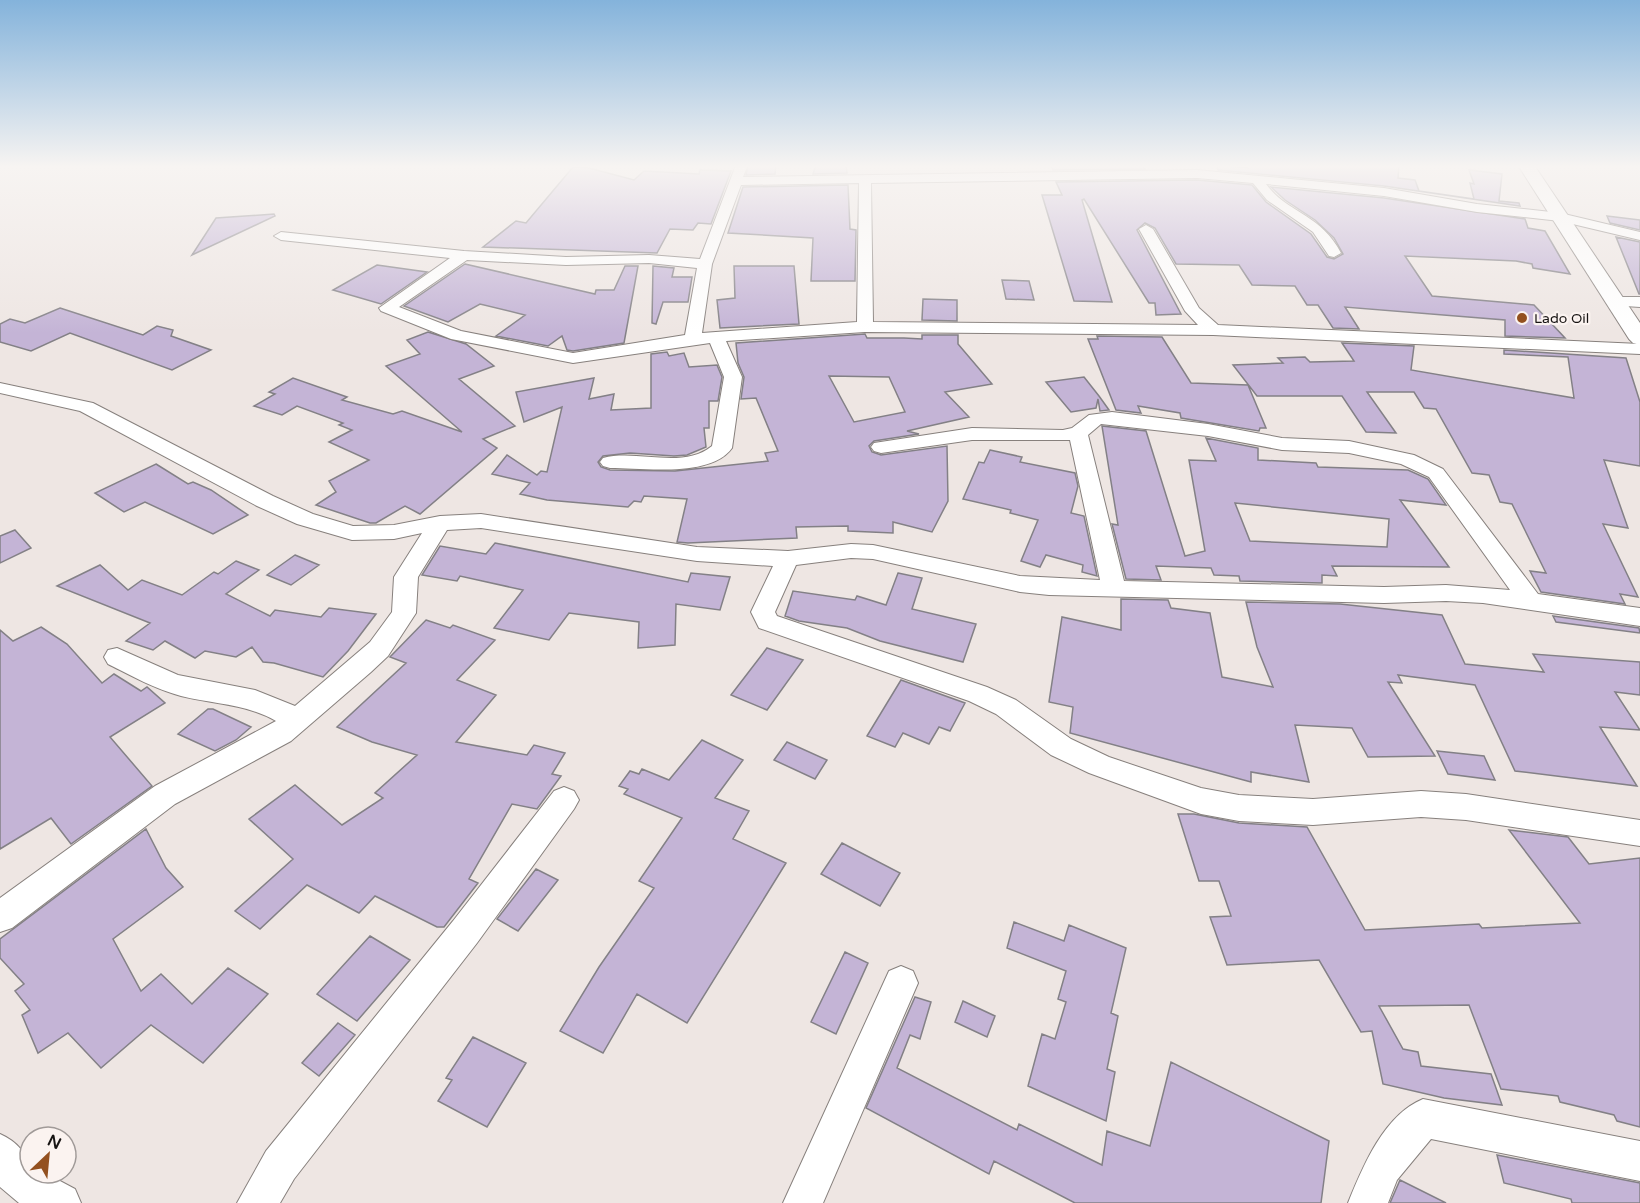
<svg xmlns="http://www.w3.org/2000/svg" width="1640" height="1203" viewBox="0 0 1640 1203" font-family="'Varela Round',sans-serif">
<rect width="100%" height="100%" fill="#eee6e3"/>
<!-- building -->
<path fill="#c4b4d6" stroke="#838086" stroke-width="1.5" fill-rule="evenodd" d="M748,165h28l-1,9 -29,1z
M816,165h30l1,8 -34,1z
M1051,165h91l3,4 -92,1z
M1217,165l31,3 -1,-3h152l-1,13 17,2 4,11 55,8 -4,-16 4,1 -5,-14 33,4 -3,27 20,2 1,3 -136,-20 -166,-16z
M573,167l16,1 45,12 10,-9 55,3 1,-4 31,1 -20,53 -13,-1 -5,7 -23,-1 -13,24 -174,-6 33,-26 10,2z
M1197,180l55,5 14,17 45,32 16,23 7,2 9,-5 -9,-16 -19,-18 -30,-20 -14,-13 113,11 141,21 3,9 17,3 25,43 -37,-6 -1,-4 -16,-3 -111,-5 27,40 102,9 31,33 -60,-2v-16l-160,-13 14,22 -26,-1 -15,-23h-11l-12,-19 -43,-1 -13,-20 -63,-1 -21,-36 -10,-5 -8,7 44,84 -25,1 -1,-12h-6l-65,-104 -2,1 30,102 -38,-1 -32,-106h20l-6,-13z
M848,185l2,44 6,1 -1,51h-44l2,-43 -85,-5 15,-46z
M274,214l1,2 -83,39 24,-37z
M1607,216l33,4v10l-30,-7z
M1616,237l24,5v52h-1z
M465,264l130,30 1,-4h18l11,-24h13l-14,77 -51,8 -6,-1 -5,-14 -14,10 -52,-10 29,-21 -45,-11 -32,18 -44,-16z
M377,265l50,7 -46,32 -48,-14z
M653,266l21,2 -2,9h20l-4,25h-25l-7,22 -4,-1z
M734,266h60l5,58 -79,4 -3,-28 18,-2z
M1002,280l27,1 5,19 -28,-1z
M923,299l34,1v21l-35,-1z
M60,308l83,27 14,-9 16,4 -2,6 40,14 -39,20 -102,-37 -39,18 -31,-9v-18l10,-5 15,4z
M428,332l38,12 28,22 -35,13 56,47 -32,13 14,9 -77,66 -15,-8 -29,17h-6l-54,-18 20,-13 -7,-11 40,-21 -40,-18 23,-12 -13,-5 4,-2 -46,-17 -15,9 -28,-9 21,-12 -6,-2 24,-14 54,19 -5,3 51,14 9,-3 60,21 -76,-66 34,-12 -13,-14z
M865,334l2,4h37l18,1v-4h36v9l34,40 -47,8 24,25 -62,14 12,3 -45,7 -5,5 3,6 9,3 66,-9 1,55 -16,31 -39,-10v11l-45,-2v-5l-52,1 1,11 -109,5 -11,-1 10,-43 -43,-3 -3,6 -7,-1 -6,6 -81,-7 -27,-6 10,-11 -38,-9 15,-19 30,20 4,-4 6,1 15,-65 -38,15 -8,-30 78,-14 -5,21 25,-5 -3,16 40,-2v-54l16,-2 2,4 15,-3 5,14 28,-2 5,12 -4,24h-9v27h-5l2,19 -19,8 -13,1 -44,-3 -27,3 -5,6 3,5 9,3 65,1 93,-10 -3,-8 13,-2 -22,-53 -15,1 3,-22 -6,-14 -2,-20zM829,376l60,1 16,35 -51,10z
M1097,336l65,1 29,46 57,2 18,43h-6l-1,3 -78,-13 -1,-5 -42,-7 3,7 -25,-3 -28,-71h10z
M1342,343l72,3 -3,24 163,28 -6,-41 -64,-3v-4l122,8 14,44v64l-36,-6 24,68 -25,-4 35,73 -18,-3 5,10 -84,-12 -11,-21 16,2 -34,-69 -12,-2 -11,-27 -17,-2 -36,-64 -12,-1 -10,-16h-47l29,41 -30,-1 -24,-36h-85l-24,-31 50,-2 -5,-5 27,-1 5,5 44,-1z
M1084,377l15,19 10,14 -9,1 -2,-12 -2,9 -25,4 -25,-30z
M1102,426l44,5 39,125 20,-5 -16,-91 27,1 -10,-23 52,10v12l58,3 2,4 90,3 20,9 18,26 -46,-5 49,67 -117,-1 5,10 -15,-1v8l-82,-2 -1,-5 -25,-1 -3,-7 -55,-2 5,14 -35,-1 -14,-55 6,1zM1235,503l154,16 -2,28 -137,-6z
M990,450l32,7 -2,5 55,11 3,13 -7,27 13,3 13,60 -15,-4 1,-7 -37,-10 -6,12 -19,-6 17,-41 -28,-7 1,-3 -48,-11 16,-37 5,1z
M156,464l32,20 5,-2 18,8 37,25 -35,19 -68,-32 -21,10 -29,-19z
M15,530l16,18 -31,15v-27z
M495,543l193,39 3,-9 39,4 -10,33 -44,-6 -1,41 -37,3 1,-26 -70,-9 -20,27 -55,-12 29,-38 -63,-14 -3,5 -35,-6 18,-29 46,8z
M295,555l24,10 -28,20 -24,-10z
M236,561l23,9 -33,24 44,22 5,-6 46,7 8,-9 47,6 -28,37 -25,26 -49,-14 -11,-1 -11,-15 -16,10 -31,-6 -10,7 -30,-17 -12,9 -27,-9 24,-18 -93,-37 43,-21 28,25 14,-10 40,15 32,-23 4,2z
M898,573l24,5 -10,31 64,15 -13,38 -83,-21 -33,-13 -48,-7 -14,-5 8,-25 62,9 2,-4 29,9z
M1121,599l47,1 3,8 39,5 12,64 51,10 -16,-40 -11,-45 94,2 102,11 23,49 79,8 -11,-18 107,8v33l-25,-3 25,38 -40,-3 37,59 -122,-15 -40,-86 -77,-10 4,8 -14,-1 47,74 -67,1 -16,-29 -57,-3 14,57 -58,-10v10l-181,-49 3,-26 -24,-5 13,-85 59,13z
M1553,616l86,12 1,5 -84,-11z
M426,620l24,8 3,-3 42,15 -38,40 39,15 -40,47 71,13 7,-10 31,8 -13,21 9,2 -24,33 -25,-5 -43,75 9,4 -34,44h-7l-62,-31 -16,17 -52,-28 -47,44 -25,-18 58,-52 -44,-40 46,-34 47,40 41,-27 -8,-5 42,-38 -45,-13 -35,-15 69,-64 -16,-6z
M41,627l26,17 35,39 12,-9 27,17 6,-4 18,16 -55,34 42,49 -81,58 -20,-26 -51,31v-219l13,11z
M767,648l36,12 -36,50 -36,-15z
M901,680l64,23 -15,28 -11,-4 -10,17 -26,-11 -8,14 -28,-11z
M208,709h5l38,18 -15,13 -21,11 -37,-17z
M702,740l41,20 -28,38 34,13 -16,28 53,24 -99,160 -50,-29 -34,59 -43,-22 39,-64 55,-79 -15,-7 43,-63 -58,-24 4,-5 -9,-3 11,-15 9,3 3,-5 27,11z
M787,742l40,18 -12,19 -41,-19z
M1437,751l47,5 11,24 -47,-6z
M1178,814h16l45,9 68,4 58,103 114,-6 3,4 98,-5 -71,-93 59,7 21,27 51,-6v269l-23,-6 -3,-6 -54,-13 -2,-6 -57,-7 -32,-84 -90,1 24,43 15,3 3,14 70,8 11,31 -58,-7 -61,-14 -11,-53 -11,1 -42,-72 -92,5 -17,-48 21,-1 -12,-35h-20z
M146,829l20,39 17,19 -70,52 28,52 20,-17 31,30 36,-36 40,26 -65,69 -52,-38 -50,43 -33,-35 -30,20 -16,-38 8,-5 -15,-19 9,-7 -24,-26v-19z
M842,843l58,30 -20,33 -59,-32z
M536,869l22,11 -40,51 -21,-12z
M1014,922l50,19 5,-16 57,23 -15,65 7,3 -11,53 8,3 -9,49 -78,-35 14,-52 13,5 11,-37 -8,-3 8,-28 -59,-23z
M370,936l40,24 -53,61 -40,-27z
M845,952l23,11 -32,71 -25,-12z
M915,997l16,5 -11,37 -10,-4 -13,33 120,62 2,-6 83,41 5,-34 43,15 21,-84 158,79 -8,62h-246l-81,-42 -5,13 -123,-66z
M963,1001l32,15 -8,21 -32,-15z
M338,1023l17,12 -36,41 -17,-13z
M473,1037l53,26 -39,64 -49,-26 14,-21 -6,-2z
M1497,1155l143,28v20h-68l-1,-4 -67,-16z
M1400,1180l46,23h-56z"/>
<g fill="none" stroke-linecap="round" stroke-linejoin="round">
<defs>
<path id="minor" d="M736,165l11,2 -4,10 454,-7 187,18 93,16 83,9 80,19v8l-80,-19 -83,-9 -93,-16 -118,-12c22,30 54,29 75,69l-7,4 -5,-1 -16,-24 -46,-32 -14,-17 -56,-5 -326,5 2,139 325,3 -13,-14 -46,-82 7,-4 7,4 46,79 19,17 422,19v10l-427,-19 -348,-3 -139,9 16,36 -10,71c-21,30 -90,20 -122,20l-7,-2 -3,-4 3,-4c34,-9 80,12 109,-12l12,-69 -14,-34 -137,20 -122,-24 -70,-28 -2,-3 71,-50 -169,-18 -7,-4 7,-4 183,19 102,6 83,-2 51,4zM859,183l-2,139 -155,11 10,-69 29,-79zM467,260l99,5 83,-2 48,5 -12,67 -112,18 -112,-22 -62,-24z
M1616,297h24v10l-30,-2 -2,-3 2,-3z
M0,383l93,20 180,93 40,18 40,12 41,-1 46,-9 41,-2 216,33 91,4 63,-7 22,1 147,31 80,4 -30,-140h-98l-91,13 -7,-2 -3,-4 3,-4 98,-15 91,2 9,-2 17,-13 23,-3 96,12 74,14 67,3 65,14 29,14 95,125 102,14v18l-157,-23 -37,-2 -62,2 -335,-8 -29,-3 -147,-33 -22,-1 -55,7 -21,47 2,4 210,71 29,13 55,39 38,18 92,31 38,7 74,4 108,-8 45,3 174,26v26l-174,-26 -45,-3 -108,8 -74,-4 -38,-7 -112,-41 -38,-18 -55,-41 -27,-13 -210,-73 -8,-16 22,-46 -76,-5 -216,-33 -34,2 -29,47 -2,36 -28,43 -17,16 -80,69 -116,63 -163,124 -12,4v-34l155,-112 121,-65c-29,-17 -63,-17 -95,-25 -26,-7 -49,-20 -73,-32l-4,-7 4,-7 9,-2 61,27 77,15 40,16 75,-64 22,-30 2,-35 28,-44 -28,6 -42,1 -55,-16 -40,-18 -177,-95 -80,-18zM1101,424l107,12 74,14 67,3 52,11 28,13 81,113 -64,-5 -62,2 -260,-6 -36,-146z
M564,787l10,4 5,9 -5,9 -97,134 -183,236 -14,24h-43l29,-52 187,-230 101,-130z
M901,966l12,5 5,12 -95,220h-40l106,-232z
M1423,1099l217,42v40l-209,-42 -34,41 -9,23h-40c15,-37 36,-88 75,-104z
M0,1134c16,7 30,21 30,39h15l30,16 6,14h-62l-19,-16z"/>
<path id="major" d="M1518,165h16l106,158v22l-7,-2 -4,-4z"/>
</defs>
<!-- minor casing -->
<use href="#minor" stroke="#87807d" stroke-width="2"/>
<!-- major casing -->
<use href="#major" stroke="#87807d" stroke-width="2"/>
<!-- minor -->
<use href="#minor" fill="#fff" fill-rule="evenodd"/>
<!-- major -->
<use href="#major" fill="#fff" fill-rule="evenodd"/>
</g>
<!-- sky -->
<linearGradient id="sky" x2="0" y2="1"><stop stop-color="#84b3db"/><stop offset="0.5" stop-color="#f7f4f2"/><stop offset="1" stop-color="#f7f4f2" stop-opacity="0"/></linearGradient>
<rect width="1640" height="333" fill="url(#sky)"/>
<!-- markers -->
<circle fill="#93501f" stroke="#fbf3f0" stroke-width="2" cx="1522" cy="318" r="6"/>
<g text-anchor="middle" stroke-width="4.5" stroke-linejoin="round" paint-order="stroke">
<!-- far-poi labels -->
<g font-size="14" fill="#171413" stroke="#fbf3f0" text-anchor="start">
<text x="1534" y="323">Lado Oil</text>
</g>
</g>
<!-- north arrow -->
<g transform="translate(48 1155) rotate(26)"><circle r="28" fill="#fbf3f0" stroke="#a09a98" stroke-width="1.5"/>
<path d="M0-4.5L10 22L0 15L-10 22Z" fill="#93501f"/>
<text y="-9" font-size="16" font-weight="bold" text-anchor="middle" fill="#171413">N</text>
</g>
</svg>
